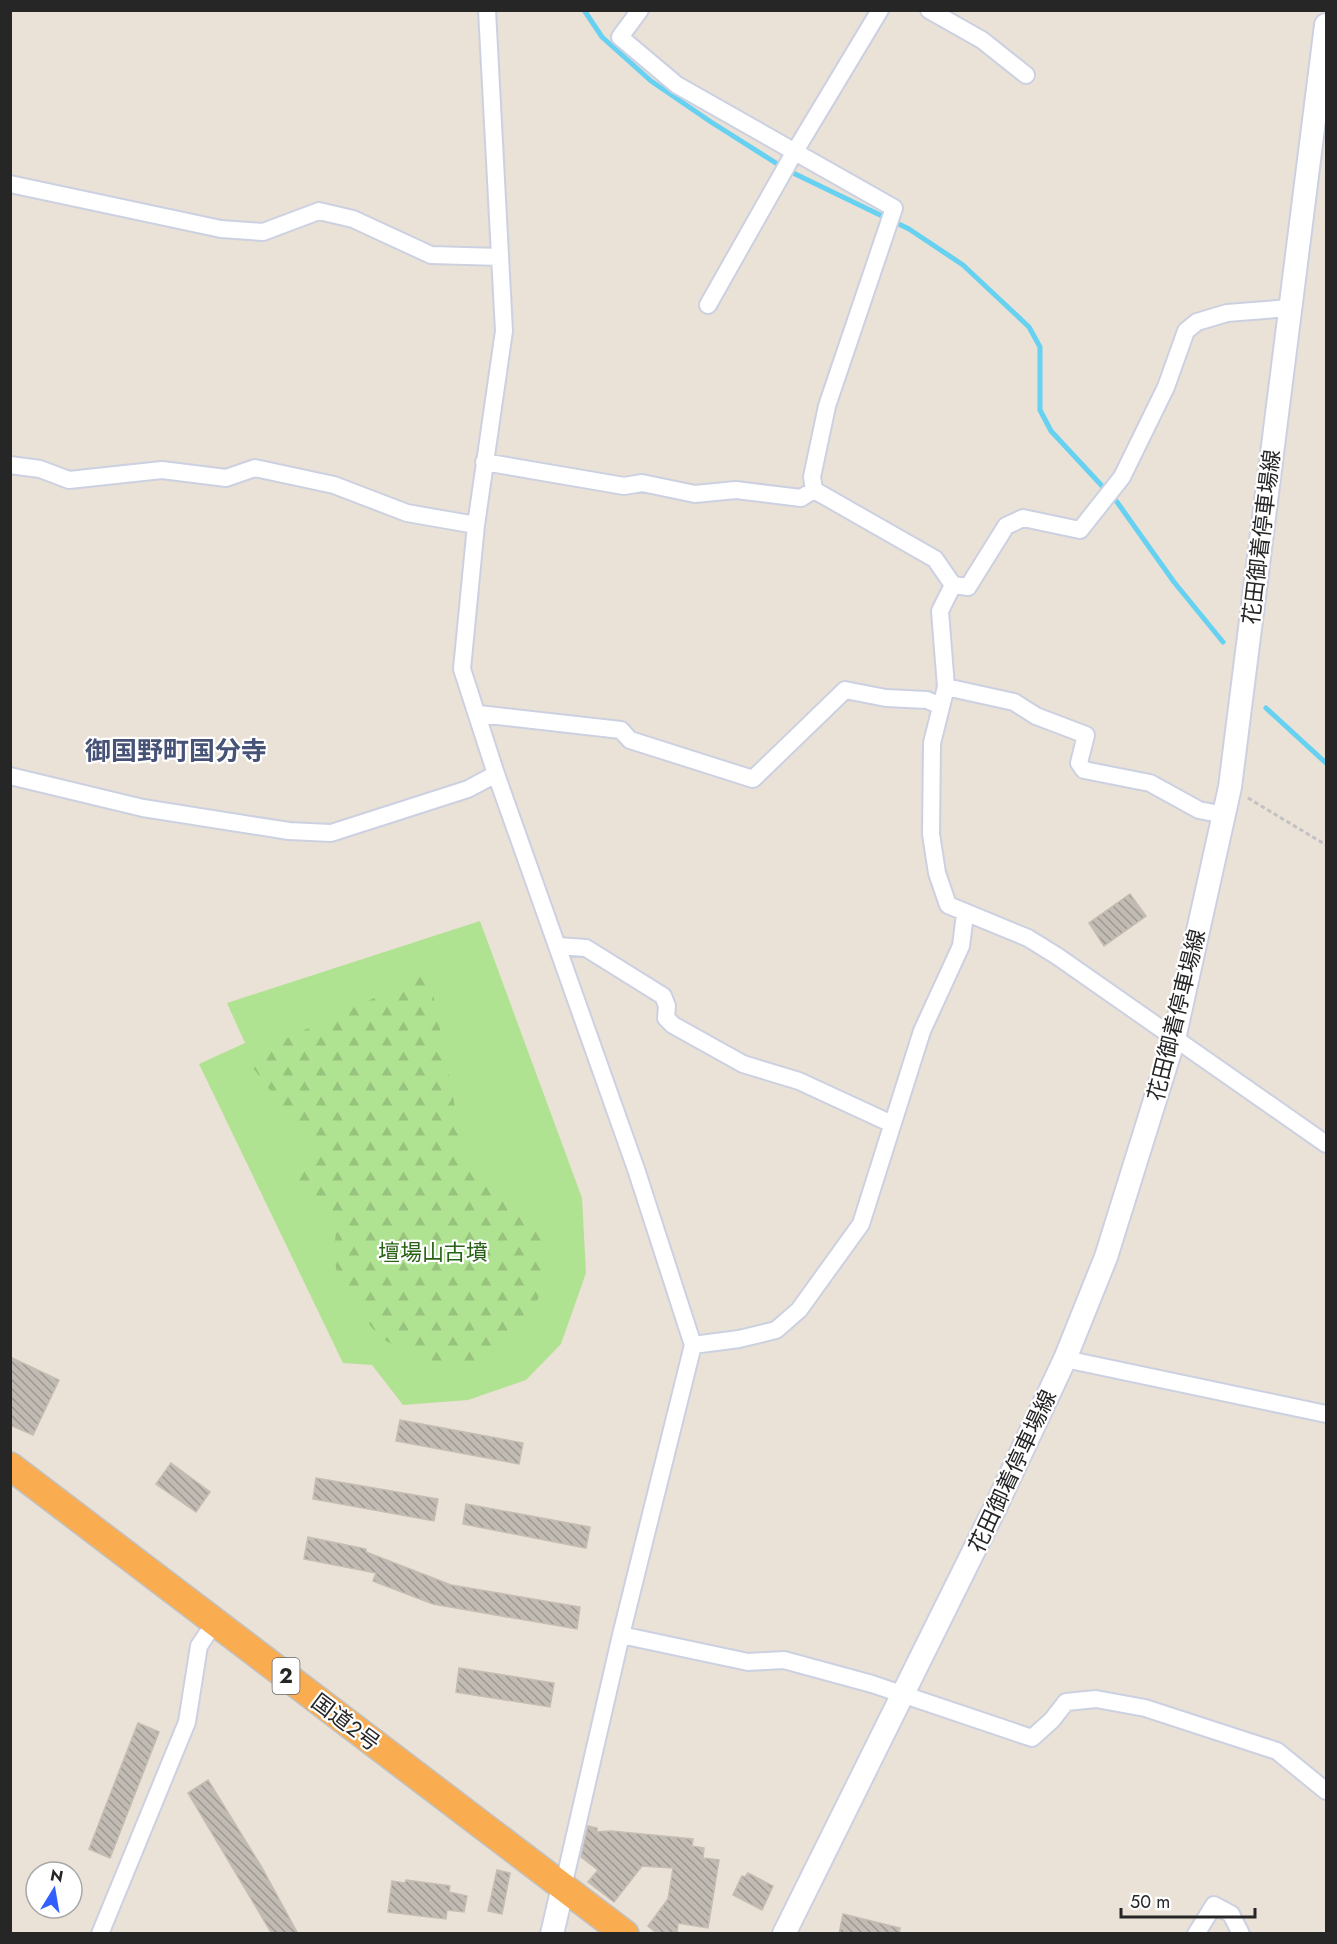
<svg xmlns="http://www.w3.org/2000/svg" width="1337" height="1944" viewBox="0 0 1337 1944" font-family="Jost,'Noto Sans JP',sans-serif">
<defs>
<pattern id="forest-firs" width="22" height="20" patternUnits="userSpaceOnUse" patternTransform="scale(1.5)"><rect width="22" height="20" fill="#b0e391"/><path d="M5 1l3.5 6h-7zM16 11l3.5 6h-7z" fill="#97c37d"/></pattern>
<pattern id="building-back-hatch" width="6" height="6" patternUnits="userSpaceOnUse" patternTransform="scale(1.5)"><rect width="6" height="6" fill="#c1bbb4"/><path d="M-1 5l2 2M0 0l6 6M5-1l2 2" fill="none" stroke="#9d9892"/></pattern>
</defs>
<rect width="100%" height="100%" fill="#eae1d7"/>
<!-- green -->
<path fill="#b0e391" d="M480,921l102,277 4,75 -25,71 -35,36 -58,20 -65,5 -31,-40 -29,-2 -144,-299 46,-21 -18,-40z"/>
<!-- forest -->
<path fill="url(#forest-firs)" d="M429,973l35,180 28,23 50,59 3,33 -7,31 -9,22 -35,35 -25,9 -45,-3 -43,-24 -41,-47 -7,-41 7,-38 -26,-2 -18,-35 23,-19 -74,-99z"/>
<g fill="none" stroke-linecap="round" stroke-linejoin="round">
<!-- stream -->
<path stroke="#66d1f0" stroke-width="5" d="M584,10l18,27 49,44 60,41 76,48 122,59 54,36 66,62 11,20v63l11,21 66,71 57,80 49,60
M1266,708l60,55"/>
</g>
<!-- building -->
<path fill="url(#building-back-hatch)" stroke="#c5bdb1" stroke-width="1.5" d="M1130,894l16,22 -42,30 -15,-23z
M10,1357l49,23 -26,55 -23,-10z
M400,1420l123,23 -4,21 -123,-23z
M171,1463l39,29 -14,20 -40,-28z
M316,1478l122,21 -4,22 -121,-22z
M466,1504l124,23 -4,21 -123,-24z
M308,1537l58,12v3l85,33 129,22 -3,22 -144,-25 -60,-23 3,-8 -72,-14z
M459,1668l95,15 -4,24 -94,-15z
M138,1723l21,9 -49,126 -21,-9z
M208,1780l53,86 37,68h-26l-84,-141z
M588,1826l9,2v4l14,-1 82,8 -1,7 12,2 -1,10 16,2 -11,68 -30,-5 -1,11h-19l-10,-8 20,-27 5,-31 -31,-2 -28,36 -26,-20 10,-12 -17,-13z
M497,1870l13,3 -8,41 -14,-3z
M748,1873l25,13 -11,24 -29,-15 9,-19 3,1z
M406,1880l44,6 -1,6 18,4 -3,16 -17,-2 -1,9 -58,-7 4,-31 13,2z
M843,1914l57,14 -1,6h-60z"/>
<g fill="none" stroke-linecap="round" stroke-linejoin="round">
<defs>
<path id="minor" d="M487,10l17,321 -28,194 -14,144 34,105 140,395 57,176 -72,290 -58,252
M640,10l-20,27 57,48 217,123 -67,198 -15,71 2,13
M929,10l53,30 44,35
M10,184l211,45 42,3 56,-21 34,8 78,36 69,2
M708,305l86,-152 86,-143
M484,462l140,24 18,-3 53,11 41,-4 65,8 13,-8
M10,465l30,4 29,11 93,-10 64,8 29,-10 79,17 73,28 69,12
M814,490l121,69 18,26 15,2 38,-61 17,-8 57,12 42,-53 44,-90 20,-56 11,-9 30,-9 63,-5
M953,585l-13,26 6,76 -14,56 -1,91 6,39 11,32 80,33 29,18 269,188
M946,687l68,15 22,14 50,19 -7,28 5,7 66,13 49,27 25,5
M479,714l142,16 9,10 123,39 92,-89 41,8 41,2 14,6
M10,776l133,32 146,23 42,2 137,-44 28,-15
M558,946l28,2 77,48 4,10 -1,12 7,7 70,39 56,17 93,43
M693,1345l46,-6 37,-9 23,-20 62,-86 61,-193 39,-85 4,-32
M1065,1359l261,55
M621,1635l127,27 36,-2 88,24 160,54 20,-18 14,-18 30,-3 49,9 132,43 49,40
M100,1934l87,-212 12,-76 16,-24
M1196,1934l18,-29 17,9 10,20"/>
<path id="secondary" d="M552,1934l11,-47
M784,1934l213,-430 68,-145 41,-102 68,-218 56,-252 96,-762"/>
<path id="trunk" d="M10,1466l615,468"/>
</defs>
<!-- minor casing -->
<use href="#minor" stroke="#ccd1e1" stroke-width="20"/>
<!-- secondary casing -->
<use href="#secondary" stroke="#ccd1e1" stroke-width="26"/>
<!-- trunk casing -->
<use href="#trunk" stroke="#c2c2c2" stroke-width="30"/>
<!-- path -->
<path stroke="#c2c2c2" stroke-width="3" stroke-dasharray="4.5 3" stroke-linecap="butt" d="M1248,798l78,47"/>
<!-- minor -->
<use href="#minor" stroke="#fff" stroke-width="16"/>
<!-- secondary -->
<use href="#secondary" stroke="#fff" stroke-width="22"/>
<!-- trunk -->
<use href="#trunk" stroke="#f9ac50" stroke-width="27"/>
</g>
<g text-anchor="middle" stroke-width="4.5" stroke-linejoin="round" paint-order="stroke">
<!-- shield labels -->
<rect fill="#fff" stroke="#676767" stroke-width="1.5" x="272.5" y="1658" width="27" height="36" rx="4.5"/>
<g font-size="21" font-weight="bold" fill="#262626">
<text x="286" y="1683">2</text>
</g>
<!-- street labels -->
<g font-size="22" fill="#262626" stroke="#fff">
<text transform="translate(1261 537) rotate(-83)" y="8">花田御着停車場線</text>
<text transform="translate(1176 1015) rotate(-76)" y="8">花田御着停車場線</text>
<text transform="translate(1012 1471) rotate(-65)" y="8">花田御着停車場線</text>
<text transform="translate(346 1722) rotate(37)" y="8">国道2号</text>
</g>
<!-- park labels -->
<g font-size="22" fill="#2a6317" stroke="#fff">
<text x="433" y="1260">壇場山古墳</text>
</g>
<!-- quarter labels -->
<g font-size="26" font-weight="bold" fill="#475277" stroke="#fff">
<text x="176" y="760">御国野町国分寺</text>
</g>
</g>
<!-- border -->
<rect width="1337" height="1944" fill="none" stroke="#262626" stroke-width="24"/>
<!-- north arrow -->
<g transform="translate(54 1890) rotate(11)"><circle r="28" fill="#ffffff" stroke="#a8a8a8" stroke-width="1.5"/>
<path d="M0-4.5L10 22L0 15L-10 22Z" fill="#3160fd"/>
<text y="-9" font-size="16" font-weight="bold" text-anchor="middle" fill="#262626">N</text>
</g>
<!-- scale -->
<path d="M1121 1908v9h134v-9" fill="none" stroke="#262626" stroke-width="3"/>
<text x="1130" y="1908" font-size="18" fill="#262626" stroke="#ffffff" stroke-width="4.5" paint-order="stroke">50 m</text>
</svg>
